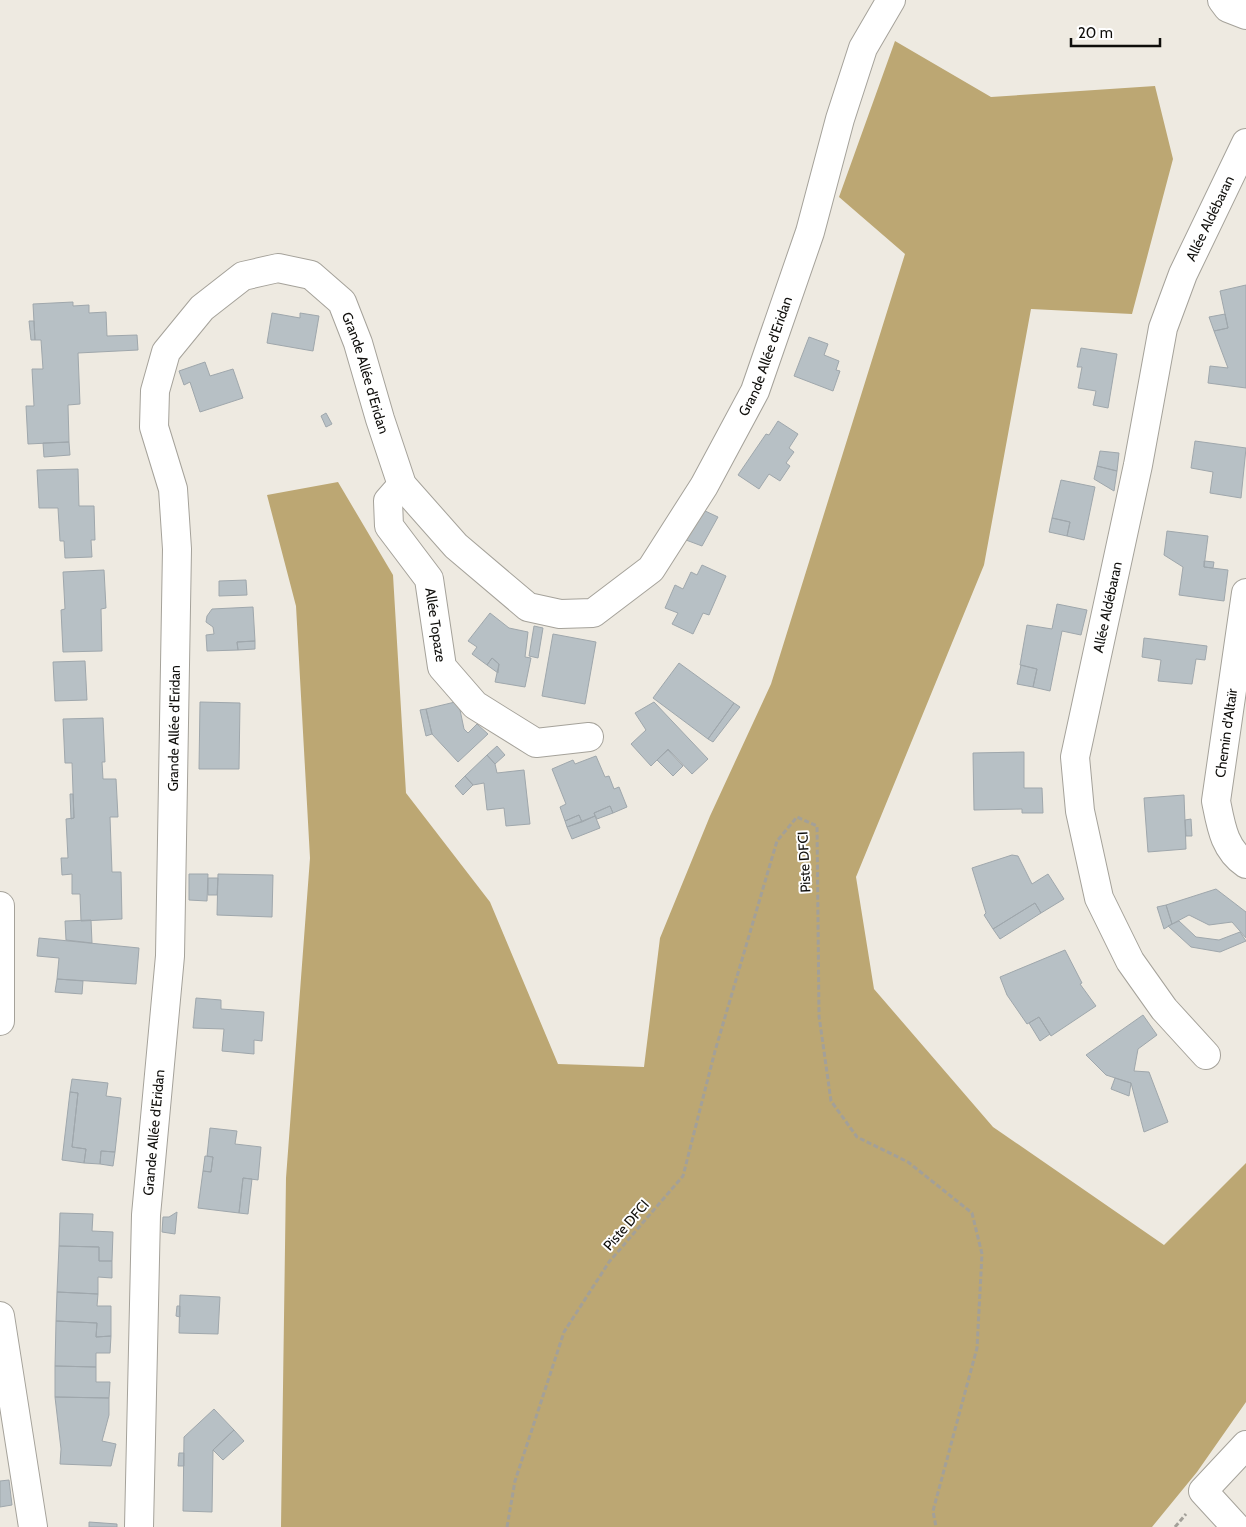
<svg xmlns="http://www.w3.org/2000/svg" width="1246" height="1527" viewBox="0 0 1246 1527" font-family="Cabin,sans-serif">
<rect width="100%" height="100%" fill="#eeeae1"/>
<!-- forest -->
<path fill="#bca773" d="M895,41l96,56 164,-11 18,73 -41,155 -101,-5 -47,256 -128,312 18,112 119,138 171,118 82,-82v239l-49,70 -45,55h-871l5,-349 24,-320 -14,-252 -29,-111 71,-13 55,93 13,218 84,109 68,162 86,3 16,-129 50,-122 61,-132 134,-430 -66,-57z"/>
<!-- building -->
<path fill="#b7c0c5" stroke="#9fa7ac" d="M1246,285v103l-38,-5 2,-17 18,2 -14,-37 14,-3 -8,-37z
M73,302v4l16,-1v8l17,-1 1,24 30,-1 1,15 -60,3 2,51 -12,1 1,37 -41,2 -2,-38h8l-2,-37h11l-2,-29h-6l-2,-36z
M272,313l28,5v-5l19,3 -6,35 -46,-8z
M1225,314l3,14 -14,3 -5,-14z
M29,321h5l1,19h-4z
M809,337l19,7 -4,11 15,6 -3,9 4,1 -7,20 -39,-15z
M1081,348l36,6 -9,54 -15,-3 3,-14 -18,-3 4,-21h-5z
M205,362l5,14 23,-7 10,29 -43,14 -10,-30 -6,3 -5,-14z
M326,413l6,11 -6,3 -5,-11z
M778,421l20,13 -9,14 5,4 -8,11 4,3 -10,15 -11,-7 -10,15 -21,-14 28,-41 3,1z
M1195,441l51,7 -5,50 -31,-5 3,-21 -22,-4z
M69,442l1,13 -26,2 -1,-14z
M1100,451l19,2 -2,18 -20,-5z
M1097,466l20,5 -3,20 -20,-12z
M78,469l1,37h15l1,34h-4l1,17 -27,1 -1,-17h-4l-2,-33h-19l-2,-38z
M1061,480l34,7 -11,53 -17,-4 3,-14 -18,-4z
M703,510l15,7 -16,29 -16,-6z
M1052,518l18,4 -3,14 -18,-4z
M1167,531l41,5 -4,31 24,3 -4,31 -45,-6 4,-28 -19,-12z
M1204,561l10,1 -1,6 -9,-1z
M702,565l24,11 -17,39 -6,-2 -10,21 -21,-10 6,-11 -13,-5 10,-23 8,4 8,-17 6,3z
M104,570l2,38 -5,1 1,42 -39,1 -2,-42 4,-1 -2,-37z
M246,580l1,15 -28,1v-15z
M1057,604l30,6 -6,25 -19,-4 -12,60 -17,-4 4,-18 -17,-4 7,-40 25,4z
M253,607l2,34 -18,1 1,8 -31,1 -1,-16 8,-1 -1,-7 -7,-5 1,-6 5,-7z
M490,613l19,15 19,4 -3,25 6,1 -6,29 -30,-5 4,-18 -7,-6 -5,7 -15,-11 5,-7 -9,-6z
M534,626l9,2 -5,30 -9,-2z
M553,634l43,8 -11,62 -43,-8z
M1144,638l63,8 -2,14 -9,-1 -4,25 -34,-3 3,-21 -19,-3z
M255,641v8l-17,1 -1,-8z
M492,658l7,6 -1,9 -11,-8z
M85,661l2,39 -32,1 -2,-39z
M679,663l55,40 -26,36 -55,-41z
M1021,665l16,4 -4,18 -16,-3z
M200,702l40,1 -1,66h-40z
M455,702l4,3 5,24 4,4 9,-9 11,10 -30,28 -26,-28 -6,-25z
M654,702l54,57 -16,15 -24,-25 -17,17 -20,-22 15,-14 -11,-17z
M734,703l6,4 -27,35 -5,-3z
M426,709l6,25 -6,2 -6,-26z
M103,718l2,44h-3l1,17h13l2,38h-8l2,55h9l1,47 -41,2 -1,-27h-8v-20l-10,1 -1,-17h7l-2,-39 8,-1 -2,-55h-7l-2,-44z
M497,746l8,9 -10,9 -8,-9z
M668,750l15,16 -10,10 -16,-16z
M1024,752v36h18l1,25h-21v-4l-48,1 -1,-57z
M487,755l8,9 2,9 27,-3 6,54 -24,2 -2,-18 -17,2 -3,-27 -11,2 -8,-9z
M596,756l9,21 4,-1 5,13 5,-2 8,20 -14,6 -3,-7 -16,7 1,3 -13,6 -3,-7 -14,6 -5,-14 6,-3 -14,-35 21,-9 2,4z
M465,776l8,9 -10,10 -8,-9z
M70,794h3l1,24 -3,1z
M1184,795l2,54 -38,3 -4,-54z
M610,806l3,7 -16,6 -3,-6z
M579,815l3,7 -15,5 -2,-6z
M595,816l5,12 -28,11 -5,-12z
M1191,819l1,17h-6l-1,-16z
M1012,855l6,1 14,28 16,-10 16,25 -23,14 -6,-10 -42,26 -9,-14 2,-2 -14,-45z
M189,874h19l-1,27 -18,-1z
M218,874l55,1 -1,42 -55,-2z
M208,878h10l-1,17h-9z
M1216,889l30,23v26l-14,-16 -23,3 -20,-10 -17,9 -6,-19z
M1035,903l6,10 -41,26 -7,-10z
M1166,905l6,19 -8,5 -7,-22z
M91,920l1,23 -26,-3 -1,-19z
M1179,921l17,16 23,3 21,-8 6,9 -26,11 -29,-5 -23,-21z
M39,938l100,10 -3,36 -79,-5 2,-21 -22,-2z
M1065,950l17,33 -2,1 16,22 -45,30 -12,-19 -12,7 -20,-29 -7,-18z
M57,979l26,2 -1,13 -27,-2z
M196,998l25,2v9l43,3 -2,29 -8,-1v14l-32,-3 2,-22 -31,-1z
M1143,1015l14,20 -19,14 -4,22 15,1 19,50 -24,10 -13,-49 -25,-8 -20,-20z
M1039,1017l11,17 -10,7 -11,-18z
M1115,1078l16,5 -2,13 -18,-7z
M72,1079l36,4 -2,13 15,2 -6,54 -14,-1 -1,13 -16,-1 2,-14 -14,-2 6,-54 -8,-1z
M70,1092l8,1 -6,54 14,2 -2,14 -22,-3z
M210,1128l27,3 -2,13 26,3 -3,33 -15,-2 -4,35 -41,-5 5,-37 8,1 2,-15 -6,-1z
M101,1151l14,1 -2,14 -13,-2z
M205,1156l8,1 -2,15 -8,-1z
M243,1178l9,1 -4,35 -9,-1z
M177,1212l-2,22 -13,-2 1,-15h6z
M60,1213l33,1 -1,17 21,1 -1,29h-13v-14l-40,-1z
M59,1246l40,1v14h13v17l-14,-1v17l-41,-2z
M57,1292l41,2 -1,12h14v30l-15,1 1,-14 -41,-2z
M180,1295l40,2 -2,37 -39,-1z
M177,1306h3v11l-4,-1z
M56,1321l41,2 -1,14 15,-1 -1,17h-14v14l-41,-1z
M55,1366l41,1v15h14l-1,16 -54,-1z
M55,1397l54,1v17l-7,26 14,3 -5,22 -51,-2 1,-15z
M214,1409l20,21 -21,20 -1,62 -29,-1 1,-74z
M234,1430l10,11 -21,19 -10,-10z
M179,1453h5v13h-6z
M9,1480l3,25 -12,2v-26z
M89,1522l28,2v3h-28z"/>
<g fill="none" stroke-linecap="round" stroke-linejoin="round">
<defs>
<g id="minor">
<path d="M1222,0l6,8 18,7"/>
<path id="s1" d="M402,485l-14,16 1,25 40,53 13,88 33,38 61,38 53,-6"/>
<path d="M1246,593l-30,208c5,25 8,48 30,63"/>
<path d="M0,906v115"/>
<path id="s2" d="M1206,1055l-42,-46 -34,-48 -31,-63 -19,-87 -5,-54 63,-292 25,-137 20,-54 63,-131"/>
<path d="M0,1316l33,211"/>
<path id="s3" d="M139,1527l7,-312 24,-259 7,-407 -4,-60 -19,-62 1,-36 11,-39 36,-44 41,-32 35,-8 33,7 31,27 16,41 22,76 22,66 54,61 72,61 32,7 33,-1 58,-44 53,-83 51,-95 55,-159 30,-113 23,-71 28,-48"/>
<path d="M1236,1527l-33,-36 43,-46"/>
</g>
</defs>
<!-- minor casing -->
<use href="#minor" stroke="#a5a29a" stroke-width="30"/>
<!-- path -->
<path stroke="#a3a099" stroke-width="3" stroke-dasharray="5 2.5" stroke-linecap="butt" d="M507,1527l8,-46 49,-149 45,-70 74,-86 32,-125 62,-210 20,-24 20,9 2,190 12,85 26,36 51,25 64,51 10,41 -5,94 -44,163 3,16
M1175,1527l11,-13"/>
<!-- minor -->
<use href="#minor" stroke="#fff" stroke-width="28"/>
</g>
<g text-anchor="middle" stroke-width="4" stroke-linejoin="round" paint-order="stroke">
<!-- street labels -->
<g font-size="14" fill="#0f0e0b" stroke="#fff">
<text dy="5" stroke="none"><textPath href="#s2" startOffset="892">Allée Aldébaran</textPath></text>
<text dy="5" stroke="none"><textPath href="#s3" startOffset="2150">Grande Allée d'Eridan</textPath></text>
<text dy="5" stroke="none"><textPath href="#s3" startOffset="1475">Grande Allée d'Eridan</textPath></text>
<text dy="5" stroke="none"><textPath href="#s2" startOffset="488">Allée Aldébaran</textPath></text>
<text dy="5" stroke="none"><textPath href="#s1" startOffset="159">Allée Topaze</textPath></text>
<text dy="5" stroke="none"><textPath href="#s3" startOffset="800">Grande Allée d'Eridan</textPath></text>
<text transform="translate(1226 733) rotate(-82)" y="5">Chemin d'Altaïr</text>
<text transform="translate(804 862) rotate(-93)" y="5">Piste DFCI</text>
<text dy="5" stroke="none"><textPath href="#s3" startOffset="395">Grande Allée d'Eridan</textPath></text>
<text transform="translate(626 1225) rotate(-49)" y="5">Piste DFCI</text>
</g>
</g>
<!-- scale -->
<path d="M1071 38v8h89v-8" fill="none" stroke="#0f0e0b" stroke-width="2.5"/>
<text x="1078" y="38" font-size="15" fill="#0f0e0b" stroke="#ffffff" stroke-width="4" paint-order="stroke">20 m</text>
</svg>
